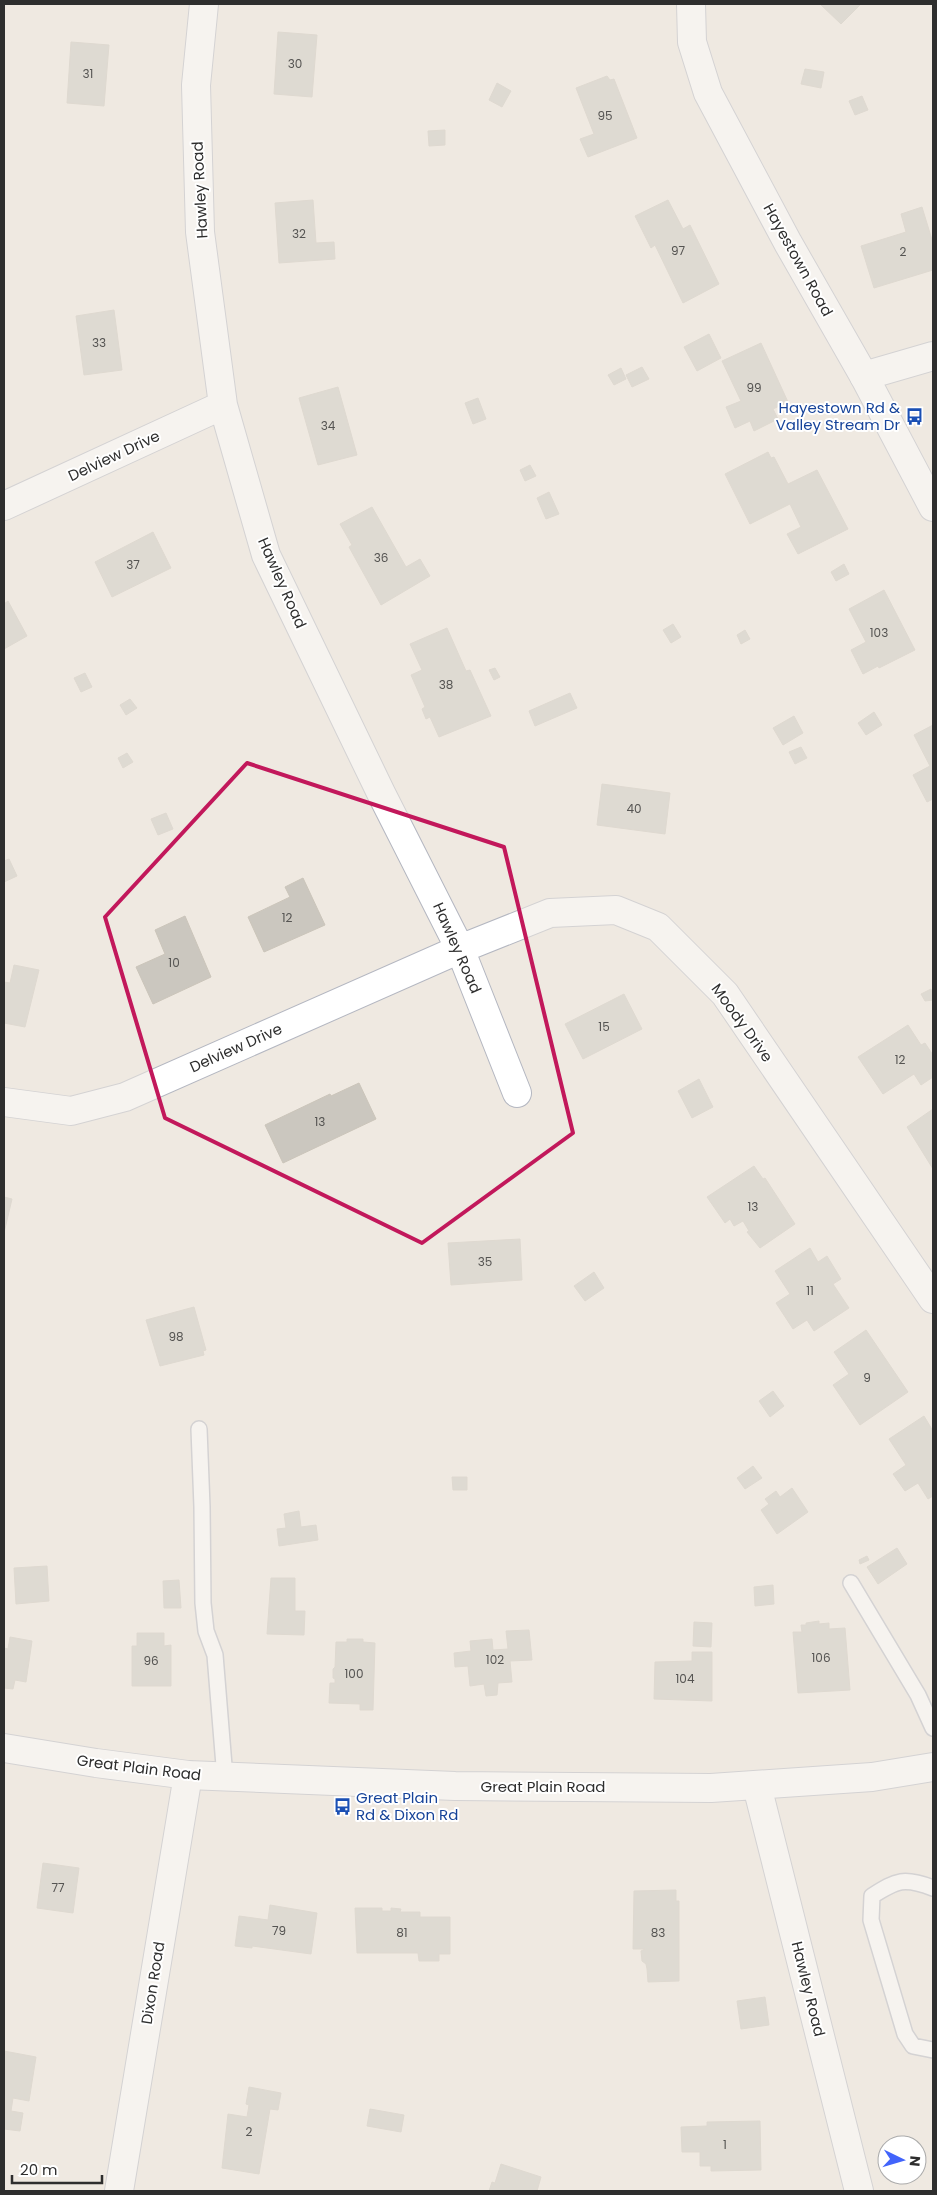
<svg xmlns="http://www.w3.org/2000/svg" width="937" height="2195" viewBox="0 0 937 2195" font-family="Poppins,sans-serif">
<rect width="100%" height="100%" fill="#efe9e1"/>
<!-- building -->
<path fill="#cbc7bf" stroke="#cbc5ba" d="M820,4h41l-20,20z
M278,32l39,3 -5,62 -38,-3z
M71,42l38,3 -5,61 -37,-3z
M805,69l19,3 -3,16 -20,-4z
M607,76l3,4 4,-1 23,59 -49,19 -8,-18 14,-5 -18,-46z
M497,83l14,8 -9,16 -13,-7z
M862,96l6,14 -13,5 -6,-14z
M445,130v15l-16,1 -1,-15z
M313,200l3,43 18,-1 1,17 -56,4 -4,-60z
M668,200l15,29 7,-4 29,59 -36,19 -28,-58 -4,3 -16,-32z
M922,207l11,36v27l-59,18 -13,-42 45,-14 -5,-18z
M114,310l8,60 -38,5 -8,-59z
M709,334l12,24 -24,13 -13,-24z
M761,343l27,59 -15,7 5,10 -24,12 -4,-10 -15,7 -9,-21 15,-6 -19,-40z
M642,367l7,12 -17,8 -6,-12z
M621,368l5,11 -12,6 -6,-10z
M338,387l19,68 -39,10 -19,-67z
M478,398l8,21 -13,5 -8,-21z
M768,452l3,6 3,-1 14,27 29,-14 31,59 -50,25 -11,-20 14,-7 -11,-23 -40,20 -25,-50z
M530,465l6,11 -11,5 -5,-11z
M549,492l10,22 -13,5 -9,-21z
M372,507l34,60 14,-8 10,17 -49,29 -32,-58 3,-2 -12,-21z
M153,532l18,36 -59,29 -17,-35z
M844,564l5,10 -13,7 -5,-9z
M884,590l31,60 -36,18 -1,-2 -15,8 -12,-24 15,-8 -17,-33z
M8,601l19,35 -23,13v-45z
M673,624l8,13 -10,6 -8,-13z
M447,628l19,43 4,-1 21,46 -52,21 -9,-20 -4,2 -4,-10 3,-2 -14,-32 11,-5 -12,-26z
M745,630l5,9 -9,5 -4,-9z
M495,668l5,9 -6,3 -5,-10z
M85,673l7,14 -11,5 -7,-14z
M570,693l7,15 -42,18 -6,-15z
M130,699l7,9 -11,7 -6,-10z
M874,712l8,13 -16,10 -8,-12z
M794,716l9,17 -20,12 -10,-17z
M933,725v74l-6,3 -14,-27 17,-9 -16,-31z
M801,747l6,11 -12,6 -6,-12z
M127,753l6,9 -10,6 -5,-10z
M602,784l68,9 -5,41 -68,-9z
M166,813l7,16 -15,6 -7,-16z
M9,859l8,17 -13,6v-21z
M303,878l22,47 -61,27 -16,-35 42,-20 -5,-10z
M185,916l26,61 -58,27 -17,-37 29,-13 -10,-24z
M14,965l25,5 -14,57 -21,-4v-41l6,1z
M931,989l2,11 -8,1 -4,-7z
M624,994l18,35 -59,30 -18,-35z
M908,1025l13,20 4,-2 8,12v22l-12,8 -7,-11 -31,20 -25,-37z
M699,1079l14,28 -21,11 -14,-27z
M359,1083l17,36 -93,44 -18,-38 65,-31 1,2z
M933,1109v60l-26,-42z
M754,1166l9,13 2,-1 30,46 -35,24 -13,-16 2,-1 -6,-10 -9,5 -4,-7 -5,4 -18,-26z
M4,1197l8,2 -8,34z
M520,1239l2,41 -71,5 -3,-42z
M810,1248l8,14 9,-6 14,23 -8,5 16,24 -35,23 -7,-11 -14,9 -17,-26 14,-9 -15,-23z
M594,1272l10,16 -19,13 -11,-15z
M194,1307l12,43 -3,1 1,4 -44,11 -14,-46z
M866,1330l42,62 -48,33 -27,-40 16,-11 -15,-22z
M773,1391l11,15 -14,11 -11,-16z
M924,1416l9,15v65l-5,3 -10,-16 -13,8 -12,-17 13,-9 -17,-26z
M753,1466l9,12 -17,11 -8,-11z
M452,1477h15v13h-14z
M792,1488l16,24 -31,22 -16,-24 8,-6 -4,-5 11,-8 4,6z
M299,1511l2,16 15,-2 2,15 -39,6 -2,-17 9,-1 -2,-14z
M897,1548l10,16 -29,20 -11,-17z
M867,1556l2,4 -9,4 -1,-4z
M47,1566l2,35 -33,3 -2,-36z
M271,1578h24v33h10l-1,24 -37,-1z
M179,1580l2,28h-17l-1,-27z
M773,1585l1,19 -19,2 -1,-19z
M819,1621v3l10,-1v6l16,-1 5,62 -52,3 -5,-61h9l-1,-7h5v-2z
M694,1622l18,1 -1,24 -18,-1z
M529,1630l3,30 -22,1 2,21 -14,1 -1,12 -11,1 -2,-12 -14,2 -2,-20 -13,1 -1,-14 17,-2 -1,-10 22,-2 1,11 15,-1 -2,-18z
M137,1633h27v13l7,-1v41h-39v-40h5z
M10,1637l22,4 -6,41 -11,-2 -2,9 -9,-1v-40l4,1z
M347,1639h16v3l12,1 -2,67h-13v-6l-31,-1 1,-20h5v-4l-2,-1v-9l2,-2 1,-25h11z
M692,1652h20v49l-58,-2 1,-37 37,-1z
M43,1863l36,5 -6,45 -36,-5z
M676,1890v11h3v80l-31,1 -1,-13 -1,-5 -4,-3 -1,-10 4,-2h-12l1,-58z
M270,1905l47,8 -6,41 -59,-8v2l-17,-2 4,-30 29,4z
M355,1908h27v3h9v-3l10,1 -1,3h20v5h30v37h-11v7h-20l-1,-8h-61z
M765,1997l4,28 -28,4 -4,-28z
M4,2051l32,6 -7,44 -16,-3 -2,13 12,2 -3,18 -16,-2z
M249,2087l32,6 -3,17 -8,-1 -11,65 -37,-6 6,-54 19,3 2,-12 -3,-1z
M370,2109l34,6 -3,17 -34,-6z
M760,2121l1,49 -50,1v-5h-11v-14h-18l-1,-25 26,-1v-4z
M501,2164l40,13 -4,14h-48l3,-9 3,1z"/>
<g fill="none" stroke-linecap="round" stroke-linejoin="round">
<defs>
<path id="lane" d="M199,1429l3,78 1,96 3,28 9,24 10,123
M851,1583l67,112 15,33
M933,1888c-29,-11 -36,-8 -61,8l-1,24 34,114 8,12 20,4"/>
<path id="street" d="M204,4l-8,81 4,147 23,173 43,150 115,238 79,156 57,144
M864,376l69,-20
M4,506l219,-101
M4,1102l67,9 54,-14 335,-148 90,-36 66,-3 42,17 67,67 208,305
M119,2191l69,-416"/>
<path id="secondary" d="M691,4l1,38 16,51 80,150 76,133 69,131
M4,1748l92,15 92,12 267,11 256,2 161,-11 61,-10
M757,1786l102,405"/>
</defs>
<!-- lane casing -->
<use href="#lane" stroke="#b4b7c1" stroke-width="18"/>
<!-- street casing -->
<use href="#street" stroke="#b4b7c1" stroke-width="30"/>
<!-- secondary casing -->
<use href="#secondary" stroke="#b4b7c1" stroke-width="30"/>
<!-- lane -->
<use href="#lane" stroke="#fff" stroke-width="15"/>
<!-- street -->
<use href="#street" stroke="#fff" stroke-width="28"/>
<!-- secondary -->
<use href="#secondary" stroke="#fff" stroke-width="28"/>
</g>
<!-- marked area -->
<path d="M0 0H937V2195H0ZM247,763l257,84 69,286 -151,110 -257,-125 -60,-201z" fill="#efe9e1" fill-opacity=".55" fill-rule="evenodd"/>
<path fill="none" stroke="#c2185b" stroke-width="4" stroke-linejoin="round" d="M247,763l257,84 69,286 -151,110 -257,-125 -60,-201z"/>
<!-- icons -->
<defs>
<symbol id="bus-bare" viewBox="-9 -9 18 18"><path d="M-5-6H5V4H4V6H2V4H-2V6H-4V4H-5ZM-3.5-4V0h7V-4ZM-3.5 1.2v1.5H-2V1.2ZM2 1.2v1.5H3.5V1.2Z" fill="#1a4fb4" stroke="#fff" stroke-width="2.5" paint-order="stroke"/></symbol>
</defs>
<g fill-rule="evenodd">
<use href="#bus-bare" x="902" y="404" width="25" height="25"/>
<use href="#bus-bare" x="330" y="1794" width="25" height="25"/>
</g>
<g text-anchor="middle" stroke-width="4" stroke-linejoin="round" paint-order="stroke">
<!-- number labels -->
<g font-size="12" fill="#555452">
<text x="295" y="68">30</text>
<text x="88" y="78">31</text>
<text x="605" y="120">95</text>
<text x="299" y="238">32</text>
<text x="678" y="255">97</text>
<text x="903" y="256">2</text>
<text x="99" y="347">33</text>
<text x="754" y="392">99</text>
<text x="328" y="430">34</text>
<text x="381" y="562">36</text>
<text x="133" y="569">37</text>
<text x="879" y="637">103</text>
<text x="446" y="689">38</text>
<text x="634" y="813">40</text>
<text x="287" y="922">12</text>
<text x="174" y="967">10</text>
<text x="604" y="1031">15</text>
<text x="900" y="1064">12</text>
<text x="320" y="1126">13</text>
<text x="753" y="1211">13</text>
<text x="485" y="1266">35</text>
<text x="810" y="1295">11</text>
<text x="176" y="1341">98</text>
<text x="867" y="1382">9</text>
<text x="821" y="1662">106</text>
<text x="495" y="1664">102</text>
<text x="151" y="1665">96</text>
<text x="354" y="1678">100</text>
<text x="685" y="1683">104</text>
<text x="58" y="1892">77</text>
<text x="279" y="1935">79</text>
<text x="402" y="1937">81</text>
<text x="658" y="1937">83</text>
<text x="249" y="2136">2</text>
<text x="725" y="2149">1</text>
</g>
<!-- street labels -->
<g font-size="15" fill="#2e2e2e" stroke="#fff">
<text transform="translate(200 190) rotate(-93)" y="5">Hawley Road</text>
<text transform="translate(798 260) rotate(61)" y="5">Hayestown Road</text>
<text transform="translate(114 456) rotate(-25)" y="5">Delview Drive</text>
<text transform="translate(282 583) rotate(66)" y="5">Hawley Road</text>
<text transform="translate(457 948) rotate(66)" y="5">Hawley Road</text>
<text transform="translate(742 1023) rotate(54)" y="5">Moody Drive</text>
<text transform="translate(236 1048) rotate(-24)" y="5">Delview Drive</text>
<text transform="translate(139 1768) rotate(7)" y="5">Great Plain Road</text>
<text x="543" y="1792">Great Plain Road</text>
<text transform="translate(153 1983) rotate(-81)" y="5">Dixon Road</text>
<text transform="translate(808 1989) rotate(76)" y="5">Hawley Road</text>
</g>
<!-- transit labels -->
<g font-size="15" fill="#164399" stroke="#fff" text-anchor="end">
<text x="900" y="413">Hayestown Rd &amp;<tspan x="900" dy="17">Valley Stream Dr</tspan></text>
<text x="356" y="1803" text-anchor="start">Great Plain<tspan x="356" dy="17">Rd &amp; Dixon Rd</tspan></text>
</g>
</g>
<!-- border -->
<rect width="937" height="2195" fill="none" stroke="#2e2e2e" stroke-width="10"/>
<!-- north arrow -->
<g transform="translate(902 2160) rotate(95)"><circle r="24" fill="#ffffff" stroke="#ababab"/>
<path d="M0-4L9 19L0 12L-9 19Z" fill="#4264fb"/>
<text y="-8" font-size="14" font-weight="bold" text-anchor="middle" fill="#2e2e2e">N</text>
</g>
<!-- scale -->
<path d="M12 2175v8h90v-8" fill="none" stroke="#2e2e2e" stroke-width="2.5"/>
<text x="20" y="2175" font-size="15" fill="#2e2e2e" stroke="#ffffff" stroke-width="4" paint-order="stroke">20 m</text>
</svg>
